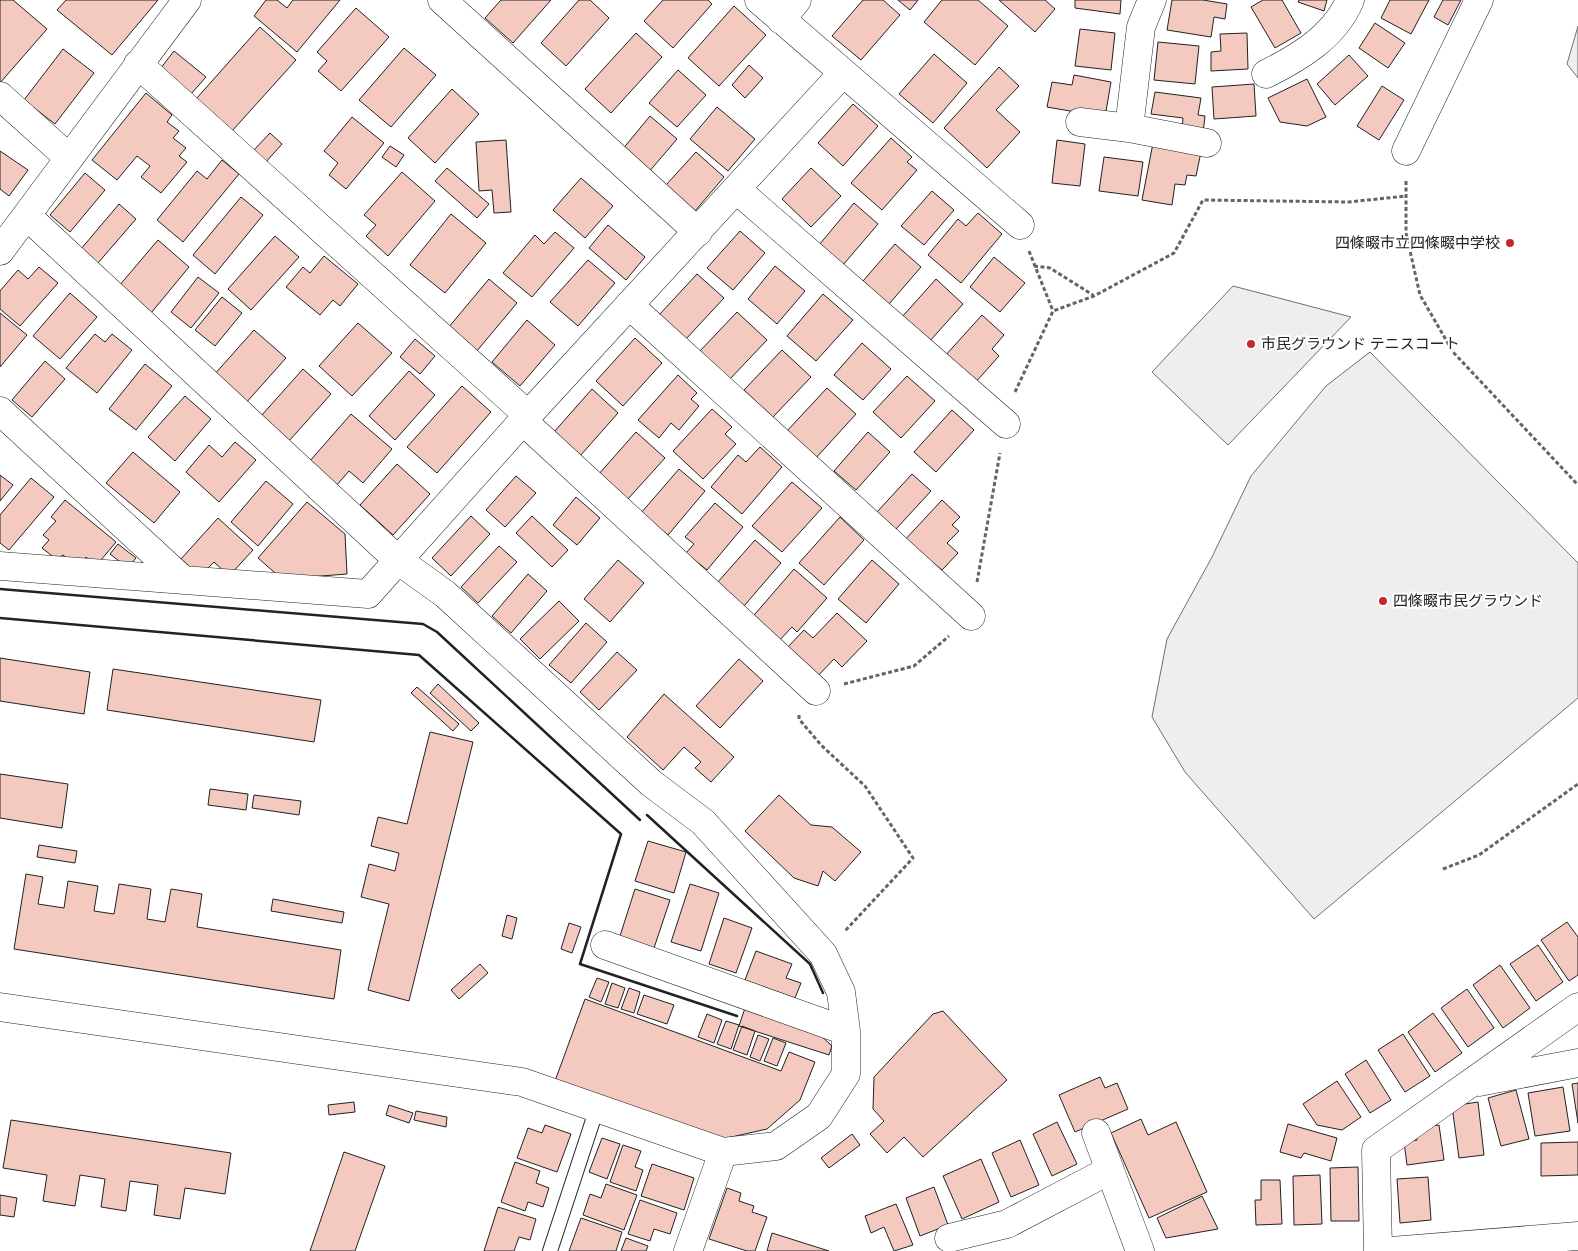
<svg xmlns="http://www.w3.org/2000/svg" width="1578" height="1251" viewBox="0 0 1578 1251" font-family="Lato,'Noto Sans JP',sans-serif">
<rect width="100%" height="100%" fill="#fff"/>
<!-- green -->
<path fill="#eee" stroke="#6f6f6f" d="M1578,26v52l-11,-14z
M1233,286l118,31 -123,128 -76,-73z
M1370,352l208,211v135l-264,221 -129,-147 -33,-55 15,-78 45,-82 39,-81 75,-90z"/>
<!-- building -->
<path fill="#f3c9c0" stroke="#222" d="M0,0h13l34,29 -47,54z
M66,0h92l-46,55 -55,-45z
M266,0h11l10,8 6,-8h47l-43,52 -43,-36z
M501,0h50l-38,43 -28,-25z
M579,0h11l19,18 -43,48 -25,-23z
M663,0h45l4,4 -39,44 -29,-27z
M863,0h20l17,15 -39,45 -29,-24z
M898,0h20l-8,10z
M942,0h36l30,26 -33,39 -51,-43z
M999,0h46l10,9 -20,23z
M1075,0h46l-1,14 -45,-6z
M1172,0h31l24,4 -2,15 -11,-2 -3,20 -44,-7z
M1263,0h19l19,33 -26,15 -24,-41z
M1299,0h28l-3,11 -26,-9z
M1390,0h39l-18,34 -30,-16z
M1443,0h18l-13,25 -14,-8z
M734,6l32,29 -47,51 -31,-28z
M356,8l33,29 -48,54 -23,-20 9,-10 -10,-9z
M1375,23l30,20 -17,25 -29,-20z
M260,27l36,33 -64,71 -36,-32z
M1080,29l35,4 -4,37 -36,-4z
M636,33l26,24 -51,56 -26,-24z
M1247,33l1,36 -37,2v-19l10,-1 -1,-17z
M1158,42l41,4 -4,38 -41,-4z
M404,48l32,27 -45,52 -32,-27z
M63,49l31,24 -39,51 -31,-24z
M174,51l32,26 -15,17 -31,-25z
M934,54l33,29 -34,40 -34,-29z
M1349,55l19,21 -33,29 -18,-21z
M749,65l14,13 -18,20 -13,-13z
M999,67l20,19 -23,24 24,22 -33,36 -43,-40z
M678,70l28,25 -29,32 -28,-24z
M1074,75l37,7 -6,35 -58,-10 5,-25 20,3z
M1307,79l19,38 -19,9 -27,-4 -12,-24z
M1254,84l2,32 -42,3 -2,-32z
M1382,86l22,14 -25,40 -22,-14z
M452,89l27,25 -44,49 -27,-25z
M1155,92l46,6 -3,17 7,1 -2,17 -21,-3 1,-12 -32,-4z
M146,93l26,22 -5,7 12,9 -6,7 13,10 -7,8 8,6 -26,31 -20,-16 9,-11 -13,-10 -20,24 -25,-20z
M853,104l25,22 -35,40 -25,-23z
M717,107l38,32 -27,32 -38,-32z
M650,116l27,23 -29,34 -26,-23z
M352,117l32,26 -38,46 -17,-14 9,-12 -14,-12z
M270,133l12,11 -17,19 -12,-12z
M891,138l21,19 -5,5 10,8 -35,40 -31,-27z
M506,140l5,72 -17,1 -2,-23 -13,1 -3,-49z
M1057,140l28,4 -5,42 -28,-3z
M1153,143l48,9 -5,24 -9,-1 -2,10 -10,-1 -3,21 -30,-5z
M390,146l14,9 -8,12 -14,-10z
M0,151l28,19 -19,26 -9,-7z
M696,152l28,25 -29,34 -29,-26z
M1104,157l39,5 -5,34 -39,-5z
M222,160l17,14 -56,68 -26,-22 40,-49 10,8z
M447,168l42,36 -12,14 -42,-37z
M811,168l30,28 -30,31 -29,-28z
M402,172l33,29 -47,55 -22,-20 10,-11 -12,-10z
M85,173l20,17 -35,42 -20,-17z
M581,178l32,28 -28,32 -32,-28z
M932,191l22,19 -30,35 -23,-19z
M241,197l22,18 -48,59 -22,-19z
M854,203l24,21 -35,41 -24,-20z
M119,204l17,15 -38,44 -17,-14z
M978,213l24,21 -41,49 -33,-28 30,-36 8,7z
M451,214l35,29 -41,50 -35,-28z
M608,225l37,32 -19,23 -37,-32z
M740,231l25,22 -32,37 -26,-22z
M555,232l19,16 -42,49 -29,-24 32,-38 9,9z
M275,236l24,21 -48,53 -23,-21z
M158,240l31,27 -38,46 -32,-27z
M895,244l26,23 -32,37 -26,-23z
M324,256l34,28 -18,22 -7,-6 -13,15 -34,-28 17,-20 7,6z
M994,257l31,26 -25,29 -30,-25z
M588,260l27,23 -37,43 -28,-24z
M775,266l30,25 -28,33 -29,-25z
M39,267l19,16 -38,43 -20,-17v-18l18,-21 10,9z
M697,274l27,24 -39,42 -26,-25z
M198,277l21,16 -28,35 -20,-16z
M489,279l28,24 -41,49 -28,-24z
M936,279l27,25 -34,38 -27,-25z
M70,293l27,24 -37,42 -27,-23z
M823,294l30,26 -37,41 -29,-25z
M222,297l20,16 -27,33 -20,-16z
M737,312l30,28 -38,40 -30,-28z
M0,313l27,22 -27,32z
M982,315l22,20 -12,14 7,7 -25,28 -30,-27z
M527,320l28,25 -35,41 -28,-24z
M358,323l34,30 -40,43 -33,-30z
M254,330l32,28 -41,46 -32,-28z
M95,334l10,8 7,-8 20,16 -35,43 -31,-25z
M635,338l27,25 -39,43 -27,-25z
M415,339l20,17 -15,18 -20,-17z
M862,343l29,26 -28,31 -29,-25z
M782,350l29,27 -38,40 -29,-27z
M45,361l20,18 -33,38 -20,-17z
M145,364l27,22 -36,44 -27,-21z
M303,369l28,25 -42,47 -28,-25z
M409,371l26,24 -40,45 -26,-24z
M678,375l19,18 -6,6 8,7 -20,24 -8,-7 -12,15 -21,-18z
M907,376l28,25 -34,37 -28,-26z
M462,386l29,26 -54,61 -30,-26z
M827,388l29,26 -41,45 -29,-27z
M592,389l26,24 -38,43 -26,-24z
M185,396l26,23 -36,42 -27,-24z
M712,409l20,18 -7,7 11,10 -33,35 -30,-28z
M952,410l22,20 -38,42 -22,-20z
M351,414l41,35 -29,34 -14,-12 -13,15 -27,-24z
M636,432l29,26 -38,42 -29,-25z
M868,432l22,20 -34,38 -22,-19z
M235,442l21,18 -37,42 -33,-30 23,-27 13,12z
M760,447l22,20 -40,47 -31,-27 27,-32 8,7z
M133,452l47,40 -26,31 -48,-40z
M397,464l33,30 -37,41 -33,-30z
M679,469l26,22 -37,44 -27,-22z
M912,474l19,17 -35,38 -19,-17z
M0,475l13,10 -13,16z
M516,476l20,17 -31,34 -19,-17z
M31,478l23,19 -45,53 -9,-7v-28z
M266,481l27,23 -35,42 -27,-24z
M792,482l30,26 -40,44 -30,-26z
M576,497l24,21 -23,27 -24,-20z
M65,500l51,42 -20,24 -10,-9 -8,10 -15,-12 -7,4 -14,-11 7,-8 -6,-5 13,-14 -5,-4z
M942,500l18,17 -8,8 7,6 -12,12 11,10 -16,17 -11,-9 -5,3 -24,-21z
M307,502l38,32 2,40 -65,5 -24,-21z
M715,503l28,24 -36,43 -21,-17 8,-9 -9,-7z
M471,516l19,18 -39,42 -19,-18z
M532,516l36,34 -16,17 -36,-34z
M840,517l24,23 -40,45 -25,-22z
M218,518l35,32 -24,26 -15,-14 -14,14 -19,-17z
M755,540l26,23 -37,43 -27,-23z
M118,544l18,14 -8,10 -18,-14z
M499,546l18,16 -39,41 -17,-16z
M618,560l26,23 -34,39 -26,-23z
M872,560l27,24 -33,39 -28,-24z
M794,569l33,29 -30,34 -5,-5 -16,17 -27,-23z
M528,574l19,17 -36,42 -19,-17z
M559,601l20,20 -39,38 -20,-20z
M837,613l30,28 -25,26 -8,-8 -19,20 -30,-29 19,-20 9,8z
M586,623l21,19 -36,41 -22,-18z
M617,652l20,18 -38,40 -19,-18z
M0,658l90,14 -6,42 -84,-13z
M739,659l24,22 -43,47 -24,-22z
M113,669l208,31 -7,42 -207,-32z
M438,684l41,39 -8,8 -41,-38z
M417,687l42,37 -6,7 -42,-38z
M664,694l70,63 -23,25 -16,-14 6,-6 -17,-15 -21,23 -36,-33z
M430,732l43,10 -64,259 -41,-11 21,-86 -28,-7 8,-33 26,7 4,-18 -28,-7 7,-29 29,7z
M0,774l68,10 -6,44 -62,-10z
M210,789l38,5 -2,16 -38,-5z
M254,795l47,6 -2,14 -47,-7z
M779,795l32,30 21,2 29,25 -26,29 -12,-10 -5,15 -24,-8 -49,-47z
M648,841l38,11 -12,41 -39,-12z
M39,845l38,6 -2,12 -38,-6z
M26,874l17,3 -5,27 26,4 4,-27 30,5 -4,25 20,3 5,-30 32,5 -4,30 18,3 6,-33 31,5 -5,33 144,23 -7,49 -320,-50z
M690,884l29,9 -18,58 -30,-9z
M635,889l35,11 -16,48 -34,-12z
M273,899l71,13 -2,11 -71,-12z
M507,915l10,3 -5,21 -10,-3z
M724,918l28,10 -16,45 -27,-9z
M1567,922l11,15v38l-9,6 -28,-41z
M569,923l12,4 -9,26 -11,-4z
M1538,945l25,37 -27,19 -26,-37z
M756,951l36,13 -6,14 15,5 -6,15 -50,-18z
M480,964l8,9 -29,26 -8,-9z
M1500,965l30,43 -27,20 -30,-43z
M597,978l12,4 -8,20 -12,-5z
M612,983l13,5 -7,20 -13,-4z
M629,988l11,4 -6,21 -13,-4z
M1467,989l27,39 -26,19 -27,-39z
M644,995l30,10 -7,19 -30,-10z
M585,999l196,72 8,-19 26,10 -15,38 -33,29 -49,11 -163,-59z
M745,1008l71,23 16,15 -3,9 -90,-29z
M943,1011l64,69 -84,77 -19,-20 -17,16 -17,-19 14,-13 -11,-12 1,-32 59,-63z
M1433,1013l29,40 -27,19 -27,-40z
M707,1014l15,6 -8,23 -16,-6z
M726,1021l13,4 -8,24 -14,-5z
M742,1026l13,5 -8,24 -14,-5z
M1403,1034l27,42 -25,16 -27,-42z
M758,1035l11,4 -9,22 -10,-4z
M773,1038l13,5 -9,23 -13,-5z
M1366,1060l25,40 -21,13 -25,-39z
M1100,1077l5,11 12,-5 11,26 -53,23 -16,-37z
M1337,1081l24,36 -19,13 -25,-5 -14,-21z
M1578,1083v40l-6,-39z
M1563,1087l7,44 -35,5 -7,-43z
M1516,1090l13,49 -28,7 -13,-48z
M354,1102l1,10 -26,3 -1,-10z
M1478,1102l6,53 -25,3 -7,-52z
M389,1105l24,8 -4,10 -23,-8z
M416,1111l31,6 -1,10 -32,-7z
M1141,1119l7,16 28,-13 31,70 -58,26 -38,-85z
M11,1120l220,33 -6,41 -40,-6 -5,31 -26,-4 4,-30 -28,-4 -4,30 -25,-4 4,-28 -25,-4 -5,31 -32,-5 4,-26 -44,-7z
M1057,1122l20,42 -25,12 -19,-42z
M1288,1124l49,14 -6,23 -27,-8 -3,5 -21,-6z
M545,1125l26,9 -14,38 -40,-14 11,-30 14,5z
M1439,1125l5,35 -37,5 -3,-23 13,-2 -2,-12z
M852,1134l8,11 -31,23 -8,-10z
M602,1138l18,6 -13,35 -18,-7z
M1020,1140l19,45 -28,12 -19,-44z
M1578,1142v33l-37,1v-33z
M623,1145l18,6 -6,16 8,3 -7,21 -26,-9z
M344,1152l41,14 -30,85h-45z
M981,1159l18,43 -37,17 -19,-43z
M515,1162l25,9 -4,12 13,5 -6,19 -15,-5 -3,9 -24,-9z
M652,1164l42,14 -10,32 -43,-14z
M1358,1167l1,54h-28l-1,-53z
M1320,1175l2,49 -28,1 -1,-49z
M1428,1177l3,43 -31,3 -3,-44z
M1261,1180h19l2,44 -26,1 -1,-25h6z
M606,1184l31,11 -13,35 -41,-15 7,-21 11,4z
M934,1187l14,38 -28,11 -14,-38z
M727,1188l14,5 -2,8 15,5 -2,6 15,5 -12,34h-8l-38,-12z
M0,1195l17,3 -3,19 -14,-2z
M1202,1196l16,33 -52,9 -9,-20z
M640,1200l37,13 -7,21 -16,-5 -4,12 -22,-7z
M896,1204l17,41 -19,6 -10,-24 -13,6 -6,-17z
M498,1207l38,12 -6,21 -11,-3 -5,14h-30z
M581,1218l41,14 -6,19h-47z
M772,1233l57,18h-62z
M626,1238l22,8 -2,5h-25z"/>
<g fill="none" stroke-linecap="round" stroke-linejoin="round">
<defs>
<path id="lane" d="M550,1251l47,-143"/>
<path id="street" d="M442,0l256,232
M759,0l261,225
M781,20l16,-20
M138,64l390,351
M1266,74c34,-17 69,-38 84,-74
M0,96l69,62
M1080,122l49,6 78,15
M1129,128l12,-101 11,-27
M1406,151l73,-151
M736,189l270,235
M0,251l187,-251
M629,305l342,311
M0,411l183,169
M523,421l293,270
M0,566l368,28 160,-179 314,-341
M605,945l241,86
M0,1007l522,75 201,70 53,-6 43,-30 27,-42v-43l-5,-39 -18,-38 -120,-132 -52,-39 -206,-189 -46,-33 -372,-345
M1479,1082l99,-19
M1096,1133l44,118
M949,1238l58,-14 103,-54
M688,1251l35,-99
M1378,1251l-2,-101 202,-143
M1391,1251l187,-15"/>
</defs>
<!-- lane casing -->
<use href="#lane" stroke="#222" stroke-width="16"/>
<!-- street casing -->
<use href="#street" stroke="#222" stroke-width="29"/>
<!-- path -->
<path stroke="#646464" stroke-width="3" stroke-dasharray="4 2.5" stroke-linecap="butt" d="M1406,181v52l14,62 33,57 125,133
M1029,251l24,60
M1034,266l16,2 43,27
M1015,392l38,-81 41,-15 80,-43 29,-53 146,2 57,-6
M977,582l23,-129
M844,684l70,-18 35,-30
M799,715v4l22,26 44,41 48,72 -69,74
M1443,869l36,-14 99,-71"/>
<!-- lane -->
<use href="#lane" stroke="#fff" stroke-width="14"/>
<!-- street -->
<use href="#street" stroke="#fff" stroke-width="28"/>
<!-- wall -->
<path stroke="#222" stroke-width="2.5" d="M0,589l423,35 14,8 203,188
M0,618l419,37 202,179 -41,130 157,52
M647,815l163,149 13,29"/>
</g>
<!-- markers -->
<g fill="#c62828" stroke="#fff" stroke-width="2">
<circle cx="1510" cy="243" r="5"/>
<circle cx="1251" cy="344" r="5"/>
<circle cx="1383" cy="601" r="5"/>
</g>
<g text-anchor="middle" stroke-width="4" stroke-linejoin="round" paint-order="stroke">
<!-- poi labels -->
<g font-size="15" fill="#222" stroke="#fff" text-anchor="start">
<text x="1500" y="248" text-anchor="end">四條畷市立四條畷中学校</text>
<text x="1261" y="349">市民グラウンド テニスコート</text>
<text x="1393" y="606">四條畷市民グラウンド</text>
</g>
</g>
</svg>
